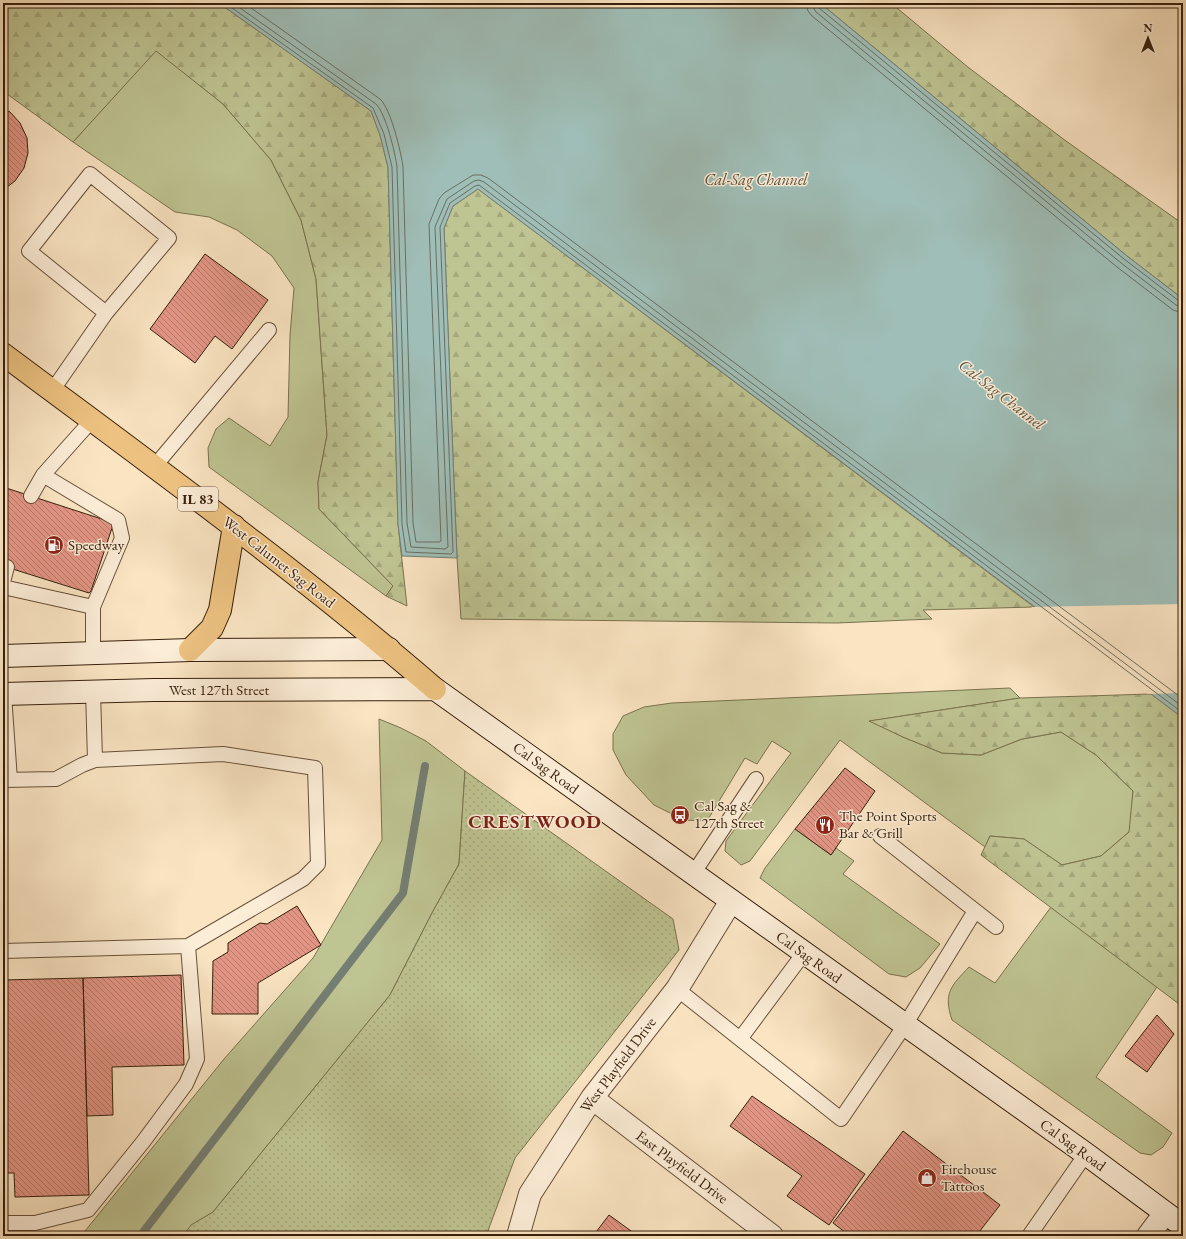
<svg xmlns="http://www.w3.org/2000/svg" width="1186" height="1239" viewBox="0 0 1186 1239" font-family="'EB Garamond',serif">
<defs>
<pattern id="forest-firs" width="22" height="20" patternUnits="userSpaceOnUse"><rect width="22" height="20" fill="#bfc493"/><path d="M5 1l3.5 6h-7zM16 11l3.5 6h-7z" fill="#a5a87d"/></pattern>
<pattern id="park-dots" width="8" height="8" patternUnits="userSpaceOnUse"><rect width="8" height="8" fill="#bfc493"/><path d="M2 2h.1M6 6h.1" fill="none" stroke="#a5a87d" stroke-width="1.8" stroke-linecap="round"/></pattern>
<pattern id="building-back-hatch" width="6" height="6" patternUnits="userSpaceOnUse"><rect width="6" height="6" fill="#e39585"/><path d="M-1 5l2 2M0 0l6 6M5-1l2 2" fill="none" stroke="#b9796b"/></pattern>
</defs>
<rect width="100%" height="100%" fill="#fae4c2"/>
<filter id="stains"><feTurbulence type="fractalNoise" baseFrequency=".005" numOctaves="4"/><feColorMatrix values="0 0 0 0 .2 0 0 0 0 .09 0 0 0 0 .02 0 0 0 .5 -.17"/></filter>
<radialGradient id="worn" r=".72"><stop offset=".6" stop-color="#630" stop-opacity="0"/><stop offset="1" stop-color="#630" stop-opacity=".3"/></radialGradient>
<!-- grass -->
<path fill="#bfc493" stroke="#7a724f" d="M156,50l67,54 48,56 30,60 15,59 11,156 -9,47 1,27 74,77 -7,10 -177,-129 -1,-19 8,-19 13,-11 41,28 18,-29 2,-82 4,-47 -22,-32 -35,-26 -28,-13 -34,-5 -102,-70z
M1010,688l10,10 -150,23 33,16 39,16 39,2 41,-16 39,-7 35,23 37,36 -3,40 -29,25 -39,9 -38,-26 -34,-3 -5,11 -145,-107 -90,121 -9,4 -16,-14 1,-10 65,-88 -19,-12 -15,23 -12,-6 -38,63 -23,-1 -30,-15 -28,-30 -13,-25v-16l10,-18 21,-9 28,-4z
M379,719l22,9 25,13 39,30 -6,93 -27,49 -42,82 -177,217 -21,13 -9,11h-102l143,-177 89,-101 69,-118z
M795,829l36,26 5,-7 18,13 -11,13 97,70 -20,24 -14,9 -17,-3 -129,-96 5,-10z
M1051,907l106,80 -61,90 76,56 -9,14 -12,8 -11,-2 -188,-133c-9,-27 -1,-34 17,-53l26,16z"/>
<!-- forest -->
<path fill="url(#forest-firs)" stroke="#7a724f" d="M3,3h216l152,108 9,24 8,32 10,357 9,82 -21,-10 7,-10 -74,-77 -1,-27 9,-47 -11,-156 -15,-59 -30,-60 -48,-56 -67,-53 -83,91 -70,-51z
M820,3h71l78,65 97,73 117,83v75l-56,-43z
M478,189l556,418 -111,3 9,9 -95,4 -376,-4 -4,-61 -13,-330 9,-22z
M1151,694l32,24v289l-202,-152 9,-19 34,3 38,26 39,-9 28,-24 4,-41 -37,-36 -35,-23 -39,7 -41,16 -39,-2 -39,-16 -34,-16 151,-23z"/>
<!-- park -->
<path fill="url(#park-dots)" stroke="#7a724f" d="M465,771l208,148 6,31 -164,208 -29,78h-303l8,-11 22,-13 177,-217 42,-82 27,-49z"/>
<!-- water -->
<path fill="#9fbeb7" stroke="#757e72" d="M219,3h601l307,253 56,43v419l-705,-529 -25,17 -9,22 13,330 -55,-2 -4,-32 -10,-357 -8,-32 -9,-24z"/>
<!-- pier -->
<path fill="#fae4c2" d="M1183,604v89l-35,1 -117,-87z"/>
<g fill="none" stroke-linecap="round" stroke-linejoin="round">
<!-- shore -->
<path stroke="#6a6e61" stroke-width="1" d="M225,3l148,105 11,26 8,33 10,357 4,28 45,2 2,-2 -13,-325 10,-24 25,-17 4,-1 704,528
M233,3l143,101c10,10 19,48 21,63l10,356 4,24 34,2 3,-2 -13,-320 12,-28 27,-18 5,-1 5,2 699,525
M244,3l136,96c11,10 21,53 23,68l10,356 3,19h23l2,-1 -12,-317 10,-25 5,-6 29,-18h8l7,3 695,521
M806,3l2,8 4,5 305,251 56,43 10,3
M813,3v4l3,5 305,251 55,42 7,2
M818,3l1,5 305,251 55,42 4,1"/>
<!-- stream -->
<path stroke="#757e72" stroke-width="8" d="M141,1236l3,-5 259,-338 22,-127"/>
</g>
<!-- building -->
<path fill="url(#building-back-hatch)" stroke="#361f0b" d="M3,109l7,3 10,11 7,15 1,15 -4,15 -9,13 -12,9z
M205,254l63,46 -36,49 -17,-13 -20,27 -45,-34z
M3,487l108,35 2,3 -22,66 -2,2 -86,-27z
M845,768l30,23 -44,64 -36,-26z
M297,906l24,39 -63,38v31h-46l1,-53 15,-9v-9l32,-20 7,1z
M181,975l3,90 -72,2 1,48 -26,1 -4,-138z
M83,978l6,217 -74,2 -1,-24h-11v-193z
M1157,1015l17,19 -27,38 -22,-16z
M752,1096l113,78 -36,51 -42,-29 15,-20 -72,-50z
M903,1131l97,74 -24,31h-126l-17,-13z
M609,1215l29,21h-45z"/>
<g fill="none" stroke-linecap="round" stroke-linejoin="round">
<defs>
<path id="service" d="M52,391l54,-78 63,-75 -79,-64 -61,77 77,62
M154,467l115,-137
M43,475l75,45 4,18 -29,69v46
M31,496l12,-21 49,-55
M3,582l4,-15
M3,587l90,20
M93,691l2,69
M4,694l6,86
M3,780l53,-1 26,-14 13,-5 128,-6 92,14 3,96 -15,15 -115,67 -185,5
M880,836l116,91
M693,874l63,-95
M677,989l164,130 64,-94 70,-114
M740,1039l64,-86
M3,1223h32l53,-13 55,-68 43,-58 11,-25 -9,-113
M1029,1236l57,-82"/>
<path id="minor" d="M592,1098l180,138
M518,1236l12,-42 62,-96 85,-109 54,-88
M1148,1236l17,-23"/>
<path id="secondary" d="M3,656l187,-6 199,-1
M3,694l151,-4 281,-1 651,465 97,72"/>
<path id="primary" d="M3,354c146,109 294,216 432,335
M190,650l22,-22 8,-18 14,-84"/>
</defs>
<!-- service casing -->
<use href="#service" stroke="#675039" stroke-width="16"/>
<!-- minor casing -->
<use href="#minor" stroke="#675039" stroke-width="24"/>
<!-- secondary casing -->
<use href="#secondary" stroke="#361f0b" stroke-width="24"/>
<!-- primary casing -->
<use href="#primary" stroke="#361f0b" stroke-width="24"/>
<!-- service -->
<use href="#service" stroke="#fcedd7" stroke-width="14"/>
<!-- minor -->
<use href="#minor" stroke="#fcedd7" stroke-width="22"/>
<!-- secondary -->
<use href="#secondary" stroke="#fcedd7" stroke-width="22"/>
<!-- primary -->
<use href="#primary" stroke="#edc281" stroke-width="22"/>
</g>
<!-- icons -->
<defs>
<symbol id="fuel-disc" viewBox="-11 -11 22 22"><circle r="9.5" fill="#8f2418" stroke="#fcedd7"/><path d="M-5.5-6h7V0h2V4h1.3V-2.5L3-4.5l.8-.8L6-3V5H2.5V1h-1V6h-7ZM-4.2-4.7v3.2H.2V-4.7Z" fill="#fff"/></symbol>
<symbol id="bus-disc" viewBox="-11 -11 22 22"><circle r="9.5" fill="#8f2418" stroke="#fcedd7"/><path d="M-5-6H5V4H4V6H2V4H-2V6H-4V4H-5ZM-3.5-4V0h7V-4ZM-3.5 1.2v1.5H-2V1.2ZM2 1.2v1.5H3.5V1.2Z" fill="#fff"/></symbol>
<symbol id="restaurant-disc" viewBox="-11 -11 22 22"><circle r="9.5" fill="#8f2418" stroke="#fcedd7"/><path d="M-5-6h1v4h1v-4h1v4h1v-4h1v5L-1.5 .5V6h-2V.5L-5-1ZM5-6V6H3V1.5H1.5Q1.5-4 5-6Z" fill="#fff"/></symbol>
<symbol id="shop-disc" viewBox="-11 -11 22 22"><circle r="9.5" fill="#8f2418" stroke="#fcedd7"/><path d="M-5-2.5h2.3a2.7 3.5 0 0 1 5.4 0H5L5.5 6h-11ZM-1.5-2.5h3a1.5 2.3 0 0 0-3 0Z" fill="#fff"/></symbol>
</defs>
<g fill-rule="evenodd">
<use href="#fuel-disc" x="43" y="534" width="22" height="22"/>
<use href="#bus-disc" x="669" y="804" width="22" height="22"/>
<use href="#restaurant-disc" x="814" y="814" width="22" height="22"/>
<use href="#shop-disc" x="916" y="1167" width="22" height="22"/>
</g>
<g text-anchor="middle" stroke-width="3" stroke-linejoin="round" paint-order="stroke">
<!-- shield labels -->
<rect fill="#fcedd7" stroke="#715d48" stroke-width="1" x="178" y="487" width="40" height="24" rx="3"/>
<g font-size="14" font-weight="bold" fill="#361f0b">
<text x="198" y="504">IL 83</text>
</g>
<!-- poi labels -->
<g font-size="15" fill="#361f0b" stroke="#fcedd7" text-anchor="start">
<text x="68" y="550">Speedway</text>
<text x="694" y="811">Cal Sag &amp;<tspan x="694" dy="17">127th Street</tspan></text>
<text x="839" y="821">The Point Sports<tspan x="839" dy="17">Bar &amp; Grill</tspan></text>
<text x="941" y="1174">Firehouse<tspan x="941" dy="17">Tattoos</tspan></text>
</g>
<!-- street labels -->
<g font-size="15" fill="#361f0b" stroke="#fcedd7">
<text transform="translate(279 562) rotate(38)" y="5">West Calumet Sag Road</text>
<text x="219" y="695">West 127th Street</text>
<text transform="translate(546 768) rotate(36)" y="5">Cal Sag Road</text>
<text transform="translate(809 957) rotate(36)" y="5">Cal Sag Road</text>
<text transform="translate(618 1065) rotate(-53)" y="5">West Playfield Drive</text>
<text transform="translate(1073 1145) rotate(36)" y="5">Cal Sag Road</text>
<text transform="translate(682 1167) rotate(37)" y="5">East Playfield Drive</text>
</g>
<!-- water labels -->
<g font-size="16" font-style="italic" fill="#564f3f" stroke="#fcedd7">
<text x="756" y="185">Cal-Sag Channel</text>
<text transform="translate(1002 394) rotate(38)" y="6">Cal-Sag Channel</text>
</g>
<!-- district labels -->
<g font-size="19" font-weight="bold" letter-spacing="1" fill="#7a1f14" stroke="#fcedd7">
<text x="535" y="828">CRESTWOOD</text>
</g>
</g>
<!-- margin -->
<rect width="1186" height="1239" fill="none" stroke="#fae4c2" stroke-width="16"/>
<rect x="4" y="4" width="1178" height="1231" fill="none" stroke="#361f0b" stroke-width="2"/>
<rect x="8" y="8" width="1170" height="1223" fill="none" stroke="#361f0b"/>
<!-- north arrow -->
<g transform="translate(1148 38)" stroke="#fcedd7" stroke-width="3" paint-order="stroke">
<path d="M0-3L7 15L0 10L-7 15Z" fill="#361f0b"/>
<text y="-6" font-size="11" font-weight="bold" text-anchor="middle" fill="#361f0b">N</text>
</g>
<rect width="100%" height="100%" filter="url(#stains)"/>
<rect width="100%" height="100%" fill="url(#worn)"/>
</svg>
